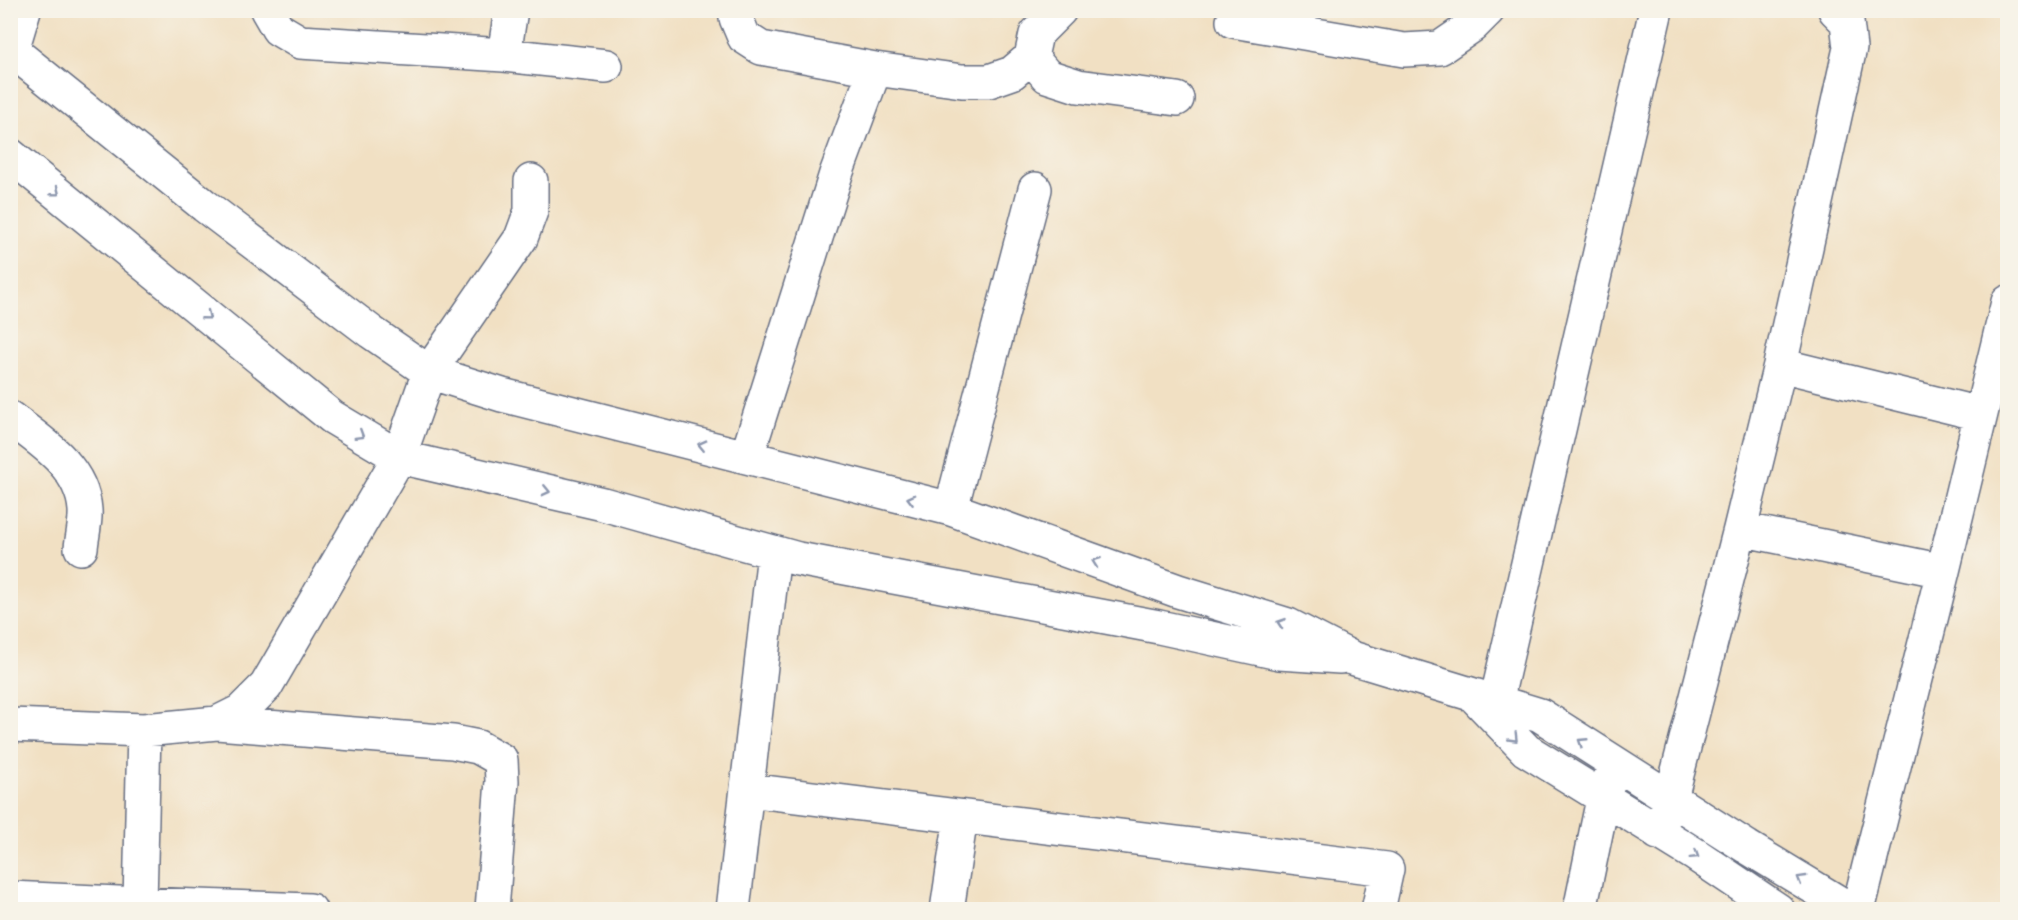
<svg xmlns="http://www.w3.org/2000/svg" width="2018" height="920" viewBox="0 0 2018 920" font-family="'Balsamiq Sans',sans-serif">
<rect width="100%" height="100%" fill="#f7f3e8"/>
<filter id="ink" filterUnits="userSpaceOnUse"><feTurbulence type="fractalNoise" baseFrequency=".0167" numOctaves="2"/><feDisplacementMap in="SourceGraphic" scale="12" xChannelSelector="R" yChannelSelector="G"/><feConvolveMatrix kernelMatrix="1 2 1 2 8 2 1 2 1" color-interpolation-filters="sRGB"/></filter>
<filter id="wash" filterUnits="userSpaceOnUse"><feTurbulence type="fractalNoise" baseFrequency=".008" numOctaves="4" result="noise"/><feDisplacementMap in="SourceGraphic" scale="24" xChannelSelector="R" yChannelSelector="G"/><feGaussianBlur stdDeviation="1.35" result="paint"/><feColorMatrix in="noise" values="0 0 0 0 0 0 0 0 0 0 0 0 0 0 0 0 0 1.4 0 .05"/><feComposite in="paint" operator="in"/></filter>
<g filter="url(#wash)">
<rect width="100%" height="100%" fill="#f1e0c3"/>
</g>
<g filter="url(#ink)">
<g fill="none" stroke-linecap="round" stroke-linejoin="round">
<defs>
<path id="minor" d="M267,10l11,19 22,13 204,13 102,11
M736,10v8l8,19 17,11 114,21 87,12h27l23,-8 19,-16
M1060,10l-24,24 -5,23 16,19 31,10 99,13
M1233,21l171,29 36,-2 32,-22 16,-16
M10,49l195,157 166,126 58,40 73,23 449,114 227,82 110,34 64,33 188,57 207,132 104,63
M12,50l12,-40
M504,55l7,-45
M10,155l322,262 67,40 204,47 195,55 361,68 120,26 61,4
M1780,365l200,49
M10,418c32,24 72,49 75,92 1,12 -3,26 -4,38
M747,456l89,-282 39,-105
M951,509l84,-320
M1740,529l203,42
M1475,697l51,53 170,105 82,55
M1496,702l160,-692
M217,723l236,19 25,5 23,13 1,21 -10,129
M10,725l134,5 73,-7 24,-12 25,-25 133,-229 30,-85 92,-134 10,-27v-30
M144,730l-4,174 170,6
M747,790l640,79 -9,41
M1658,833l13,-35 69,-269 40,-164 70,-317 -3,-26 -12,-12
M10,898l130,6
M733,910l41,-357
M947,910l14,-93
M1580,910l23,-111 6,-19
M1858,910l85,-339 65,-269"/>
</defs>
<!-- minor casing -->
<use href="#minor" stroke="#666d81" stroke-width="36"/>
<!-- minor -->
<use href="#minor" stroke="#fff" stroke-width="33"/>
</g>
<!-- one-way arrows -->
<defs><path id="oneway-chevron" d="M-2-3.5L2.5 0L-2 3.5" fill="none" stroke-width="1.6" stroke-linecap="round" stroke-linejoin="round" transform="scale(1.5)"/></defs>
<g stroke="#8d97ae">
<use href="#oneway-chevron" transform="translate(56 192) rotate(39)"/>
<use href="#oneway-chevron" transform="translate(207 316) rotate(39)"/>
<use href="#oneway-chevron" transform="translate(360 435) rotate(32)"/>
<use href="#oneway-chevron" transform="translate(702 445) rotate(-167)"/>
<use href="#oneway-chevron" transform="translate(546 491) rotate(13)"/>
<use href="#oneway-chevron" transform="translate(911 499) rotate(-166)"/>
<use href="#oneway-chevron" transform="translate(1096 562) rotate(-160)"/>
<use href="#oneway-chevron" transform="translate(1281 623) rotate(-161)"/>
<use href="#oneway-chevron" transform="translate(1514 738) rotate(46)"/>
<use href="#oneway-chevron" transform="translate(1582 742) rotate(-147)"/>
<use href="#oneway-chevron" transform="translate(1695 855) rotate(32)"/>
<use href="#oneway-chevron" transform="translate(1801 879) rotate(-149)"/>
</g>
</g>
<!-- margin -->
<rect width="2018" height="920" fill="none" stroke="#f7f3e8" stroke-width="36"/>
</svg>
